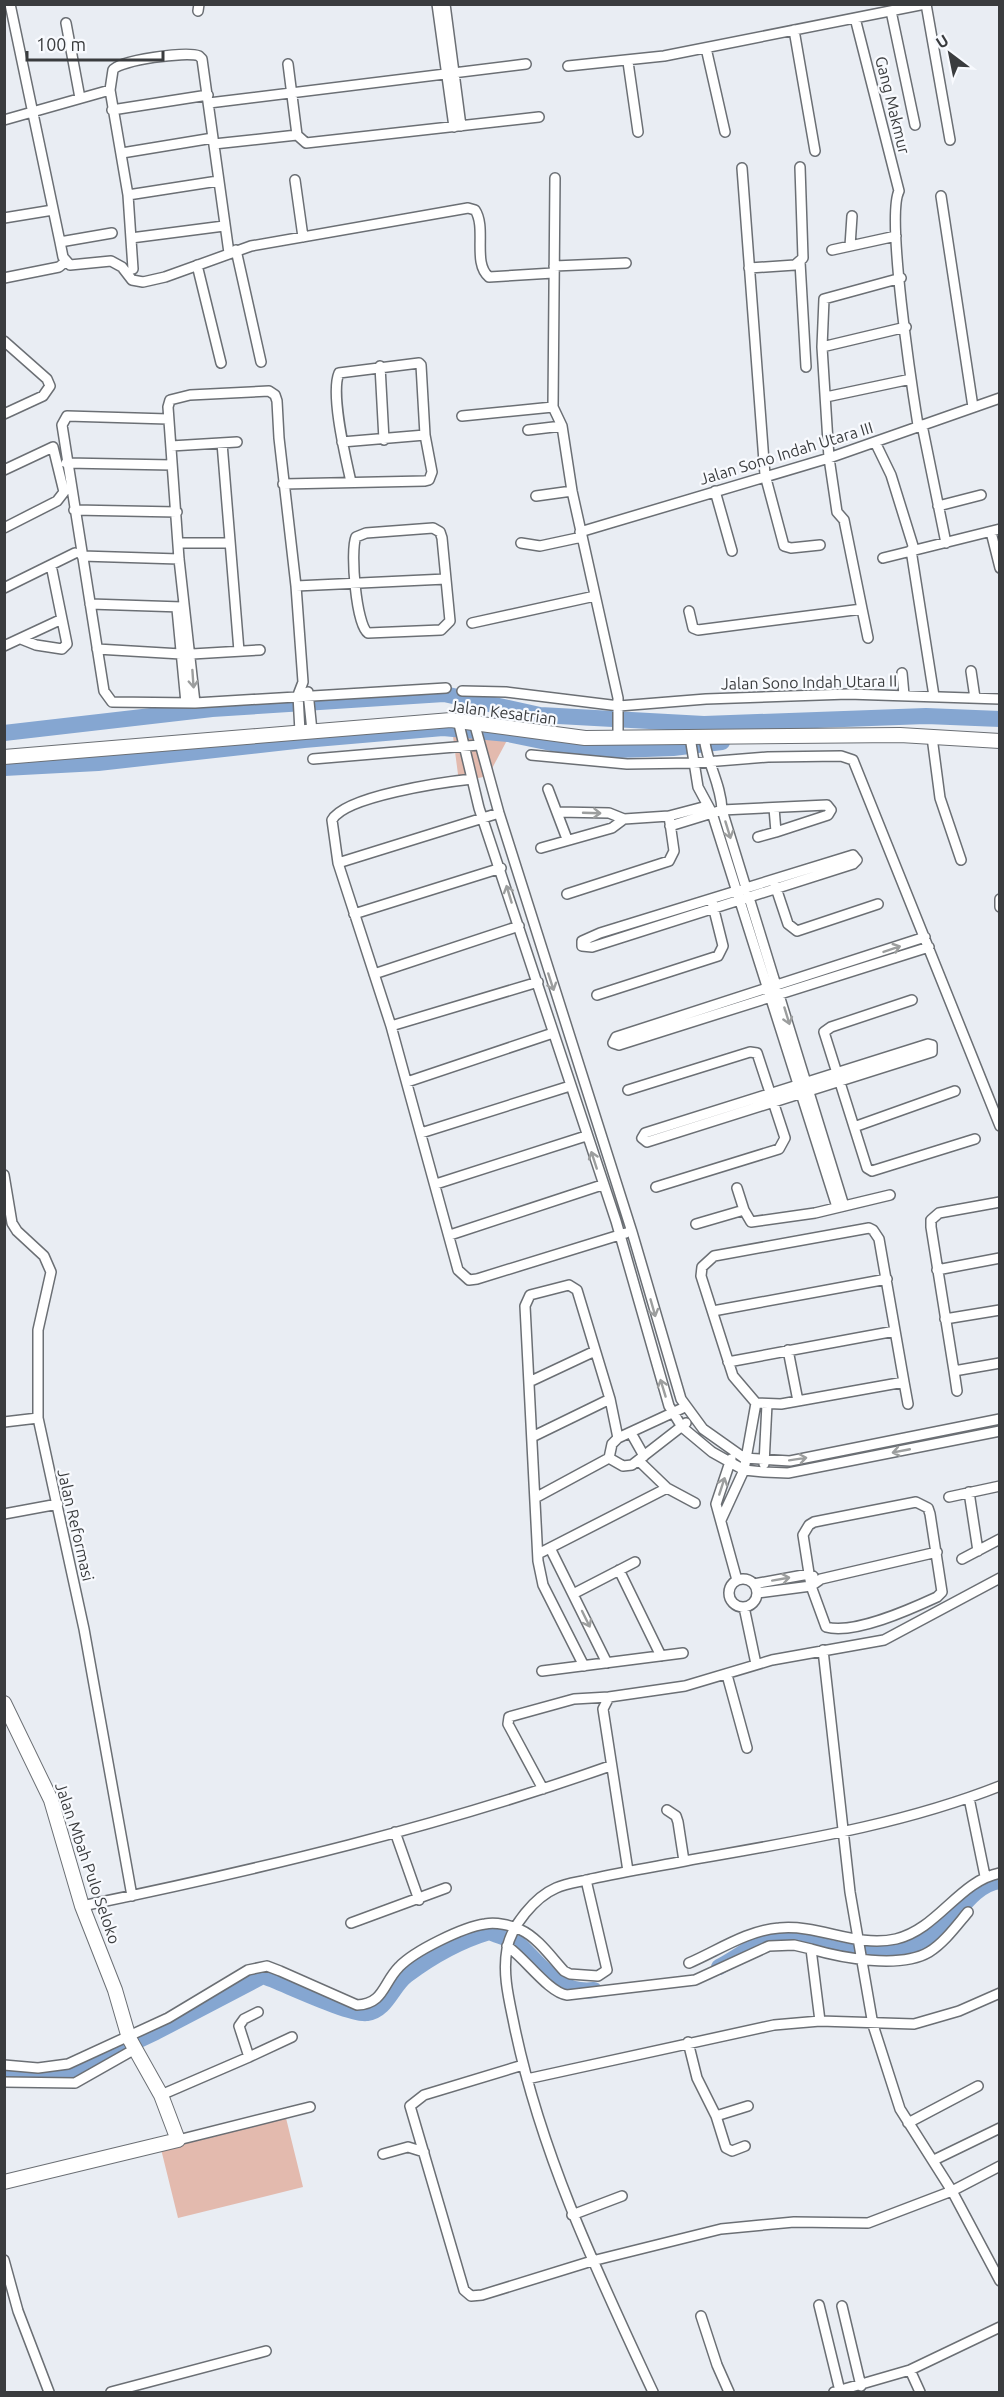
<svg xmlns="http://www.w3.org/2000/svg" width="1004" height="2397" viewBox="0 0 1004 2397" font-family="Ubuntu,sans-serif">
<rect width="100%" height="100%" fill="#e9edf3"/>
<!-- green -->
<path fill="#e3baae" d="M451,721l62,8 -25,47 -29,6z
M285,2114l18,73 -125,31 -18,-73z"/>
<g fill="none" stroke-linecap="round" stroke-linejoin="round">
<!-- river -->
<path stroke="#85a6d1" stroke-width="16" d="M4,733l208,-24 232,-15 96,21 164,9 222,-8 74,3
M4,768l94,-5 206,-23 139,-12 65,6 82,17 83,-3 49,-6
M719,1967c18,-9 33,-23 53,-27 20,-5 40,4 59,8 17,4 42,7 59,5 18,-3 41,-14 54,-26 16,-16 31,-43 56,-46
M4,2075l32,3 29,-3 91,-43 107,-56c20,7 88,40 104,37 20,-3 25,-27 40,-38 24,-18 52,-34 82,-43 9,4 23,7 31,13 22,21 40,50 74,45"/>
<defs>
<path id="street" d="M10,4l50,238 3,15 7,8 41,-4 11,6 10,13 11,2 22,-5 86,-31 217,-38 7,2c12,18 -3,53 14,67l64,-4
M437,4l17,123
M445,4l16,122
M926,4l24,136
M198,11l1,-7
M891,11l24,114
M855,18l44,173c-13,25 13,197 19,234
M66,23l14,75
M794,30l21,121
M706,48l19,84
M628,62l10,70
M288,64l9,71 9,8 233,-26
M568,66l96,-10 261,-52
M209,103l317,-39
M112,110l96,-15
M4,120l106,-30
M214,144l83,-9
M122,153l91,-15
M742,168l23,307 19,71 7,2 29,-3
M555,178l-2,229 9,19 10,65 46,207v41
M295,180l8,57
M128,195l90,-14
M941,196l32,211
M4,218l49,-8
M131,238l93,-12
M60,242l52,-9
M850,246l2,-30
M236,250l25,112
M832,250l64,-14
M800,262l6,105
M197,265l24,98
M554,266l72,-3
M749,268l46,-3 8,-7 -3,-91
M133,269l-5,-74 -18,-105 3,-20c6,-10 74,-19 86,-14l3,3 27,194
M4,278l55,-11 6,-5
M4,341l43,38 3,7 -7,10 -39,18
M822,347l84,-20
M380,366l4,74
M826,397l85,-18
M462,416l91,-9
M168,419l-101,-3 -5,9 42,266 8,11 83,1 251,-15
M922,425l24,118
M528,430l34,-4
M342,442l83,-7
M875,442l16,33 23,74
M222,443l17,208
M171,446l66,-4
M66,463l106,2
M4,470l49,-23 11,45 -7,9 -53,27
M283,484l142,-3 4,-1 3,-8 -7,-37 -4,-70 -2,-2 -80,10c-9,21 7,86 12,109
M715,491l17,60
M536,496l36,-5
M938,506l43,-11
M74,510l103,2
M433,528l7,4 2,6 8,83 -9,9 -73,3c-12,-8 -18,-83 -12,-96l10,-4z
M580,532l249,-74 171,-60
M991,532l9,36
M178,543h51
M521,543l19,3 42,-9
M911,550l23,146
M82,556l97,3
M883,558l117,-29
M296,586l150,-7
M4,588l71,-35
M90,604l92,3
M177,609l9,94
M862,609l6,29
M689,611l4,17 5,2 164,-21 -18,-89 -7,-8 -8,-54 -7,-111 2,-48 77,-21
M472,623l123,-27
M21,639l15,6 26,4 5,-5 -16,-79
M4,646l58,-27
M97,649l84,5
M192,654l68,-4
M971,671l4,27
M902,673l2,22
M462,691l44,1 113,14 87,-7 142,-5 152,5
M308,692l4,39
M195,703l-16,-144 -11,-152 2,-7 20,-5 79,-4 6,4 2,6 2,37 17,148 7,96 -5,13 2,37
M458,720l21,88 137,413 53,185 13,21 30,25 32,18 20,2 24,1 212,-42
M474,722l25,91 133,419 49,167 22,30 41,29 46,3 210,-42
M704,736c2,26 17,47 18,74l122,396
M690,737l8,50 14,26 125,394
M932,737l8,61 21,62
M531,755l96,9 66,-1 75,-6 73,-1 12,4 147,366
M313,759l166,-14
M472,779c-28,3 -127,17 -140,41l6,43 53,163 67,244 11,10 8,-1 149,-46
M548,789l19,50
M558,812l51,1 15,6 45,-3 38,-10
M670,826l52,-16 105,-5 4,5 -3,5 -52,17 -2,-24
M758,837l18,-5
M541,848l71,-20 12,-9
M853,855l4,5 -4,4 -261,83 -10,-1v-5l18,-8z
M338,863l161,-50
M775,885l13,39 9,7 81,-27
M567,894l102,-33 5,-10 -5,-35
M1000,899v8
M354,914l147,-46
M925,937l-309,100 -3,6 6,2 310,-98
M374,974l145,-48
M597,995l121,-39 5,-10 -11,-44
M912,1000l-81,27 -7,5 43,136 5,3 103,-32
M391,1026l147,-44
M928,1044l4,1v7l-285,90 -5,-4 3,-5z
M407,1082l146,-49
M628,1090l122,-38 7,1 28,85 -6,11 -123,38
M854,1127l101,-36
M421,1133l149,-47
M4,1175l8,48 5,8 27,25 7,16 -13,58v88l46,211 48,267
M436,1184l150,-48
M737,1188l7,22
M1000,1202l-61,11 -8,7v7l23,144 46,-8
M696,1224l48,-14 7,12 64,-9 75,-18
M869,1228l4,2 6,9 25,143 -123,22 -25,-1 -23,-27 -32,-100 1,-9 12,-11z
M450,1235l152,-50
M937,1270l63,-12
M713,1311l174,-32
M945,1319l55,-9
M788,1350l10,51
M728,1362l167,-31
M954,1371l3,20
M529,1382l66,-31
M904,1382l4,22
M685,1407l-67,31 -6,6 -3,14 14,8 9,-1 54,-42
M4,1422l34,-4
M631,1433l13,23
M532,1437l78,-38
M731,1459l-15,45 21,76
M639,1461l28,27 28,15
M764,1464l3,-60
M969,1492l9,59
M949,1497l51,-11
M535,1498l74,-40
M916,1502l12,6 2,6 12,78 -5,5c-26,12 -83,38 -111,30l-15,-41 -8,-51 6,-10 5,-3z
M4,1514l54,-10
M721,1520l23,-50 12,-67
M550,1548l57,115
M538,1554l129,-66
M962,1559l38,-20
M619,1570l42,86
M729 1593a14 14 0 1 1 28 0a14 14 0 1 1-28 0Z
M754,1584l55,-10 4,2
M757,1593l54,-7 10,-7 116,-27
M573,1594l62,-32
M744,1607l12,57
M823,1650l27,242 23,133 27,84 52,82 48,90
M584,1666l-41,-81 -5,-24 -13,-255 5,-11 39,-10 8,5 33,109 8,39
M542,1671l141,-18
M727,1675l20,73
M543,1789l-35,-65 1,-7 65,-18 35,-2
M969,1798l16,78
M667,1810l9,6 2,6 6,39
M395,1832l24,68
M628,1871l-25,-162 6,-12 76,-11 87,-26 112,-20 116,-62
M82,1906c179,-37 356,-79 528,-140
M351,1923l95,-35
M507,1946c17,11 42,47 60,49l128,-15 74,-34 25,-1 17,4
M689,1963c28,-12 59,-33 90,-35 40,-4 77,20 117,11 42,-10 63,-58 104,-66
M820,2021l-9,-72c31,9 89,20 118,3 15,-9 28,-27 39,-40
M688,2042l9,36 19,38 10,32 6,3 13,-5
M249,2057l43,-20
M4,2065l34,3 30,-4 100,-46 80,-48 19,-4 13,5 77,34c27,-1 26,-22 42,-38 15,-16 64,-40 86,-43 11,-2 26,1 36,6 16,7 31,28 43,41l6,3 28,2 9,-6 -21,-90
M523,2065l-99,30 -14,11 54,184 7,6 11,-1 110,-34 129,-32 73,-7 74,1 84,-32 48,-25
M527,2079l247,-54 46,-4 94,3 45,-13 41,-18
M4,2082l71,1 60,-34
M161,2095l88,-38 -10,-31 5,-7 14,-7
M716,2116l32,-10
M908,2123l70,-37
M178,2140l132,-33
M383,2154l25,-7 16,5
M934,2160l66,-32
M572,2215l50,-19
M4,2260l14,51 31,81
M819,2305l21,86
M842,2306l19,80
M701,2316l16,49 12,27
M910,2370l10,22
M111,2392l155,-41
M653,2392c-55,-118 -111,-235 -138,-363 -5,-26 -13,-53 -8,-80 4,-23 28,-52 49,-61 11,-5 24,-6 35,-9 31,-7 62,-12 94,-18 106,-19 214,-35 315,-75
M834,2392l76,-22 90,-43"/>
<path id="secondary" d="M4,757l447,-37 134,18 315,-3 100,6
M4,1703l47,97 31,106 33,84 14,48 32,57 17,45 -174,42"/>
</defs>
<!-- street casing -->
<use href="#street" stroke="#6b6f74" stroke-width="12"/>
<!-- secondary casing -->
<use href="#secondary" stroke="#6b6f74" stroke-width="16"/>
<!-- street -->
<use href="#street" stroke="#fff" stroke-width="9"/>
<!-- secondary -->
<use href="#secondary" stroke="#fff" stroke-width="14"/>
</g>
<!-- one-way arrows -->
<defs><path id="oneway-shaft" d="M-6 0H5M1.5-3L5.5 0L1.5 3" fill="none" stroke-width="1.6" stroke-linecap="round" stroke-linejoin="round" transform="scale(1.5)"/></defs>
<g stroke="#9c9e9e">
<use href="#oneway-shaft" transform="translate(193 679) rotate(86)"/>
<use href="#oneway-shaft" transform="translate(592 813) rotate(2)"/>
<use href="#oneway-shaft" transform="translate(728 830) rotate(73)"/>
<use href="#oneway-shaft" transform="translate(509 894) rotate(-107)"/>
<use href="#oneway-shaft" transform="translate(892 949) rotate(-19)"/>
<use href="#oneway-shaft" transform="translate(551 982) rotate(72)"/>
<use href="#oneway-shaft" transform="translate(787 1016) rotate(73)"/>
<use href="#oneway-shaft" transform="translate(594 1160) rotate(-108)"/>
<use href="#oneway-shaft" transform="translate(653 1308) rotate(74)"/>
<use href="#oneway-shaft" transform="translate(663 1388) rotate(-107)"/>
<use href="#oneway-shaft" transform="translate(901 1451) rotate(169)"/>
<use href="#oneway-shaft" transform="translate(798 1459) rotate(-9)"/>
<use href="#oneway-shaft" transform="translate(722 1486) rotate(-72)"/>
<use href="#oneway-shaft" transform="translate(781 1579) rotate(-10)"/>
<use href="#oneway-shaft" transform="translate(586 1619) rotate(64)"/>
</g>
<g text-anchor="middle" stroke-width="4.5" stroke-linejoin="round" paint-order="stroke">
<!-- street labels -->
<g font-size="16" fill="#3a3c3e" stroke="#f8fafe">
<text transform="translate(893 105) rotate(76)" y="6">Gang Makmur</text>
<text transform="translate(786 453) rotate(-17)" y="6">Jalan Sono Indah Utara III</text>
<text transform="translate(809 682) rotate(-1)" y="6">Jalan Sono Indah Utara II</text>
<text transform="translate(503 712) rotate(7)" y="6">Jalan Kesatrian</text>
<text transform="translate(76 1525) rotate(77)" y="6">Jalan Reformasi</text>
<text transform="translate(88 1863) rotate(71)" y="6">Jalan Mbah Pulo Seloko</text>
</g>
</g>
<!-- border -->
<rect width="1004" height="2397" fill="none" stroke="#3a3c3e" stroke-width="12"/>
<!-- north arrow -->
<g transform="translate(950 54) rotate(328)" stroke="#f8fafe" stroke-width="4.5" paint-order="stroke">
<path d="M0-4.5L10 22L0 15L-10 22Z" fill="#3a3c3e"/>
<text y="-9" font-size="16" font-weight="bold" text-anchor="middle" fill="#3a3c3e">U</text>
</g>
<!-- scale -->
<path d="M27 51v9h136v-9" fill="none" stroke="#3a3c3e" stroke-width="3"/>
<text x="36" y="51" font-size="18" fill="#3a3c3e" stroke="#f8fafe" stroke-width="4.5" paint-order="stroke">100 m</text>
</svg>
